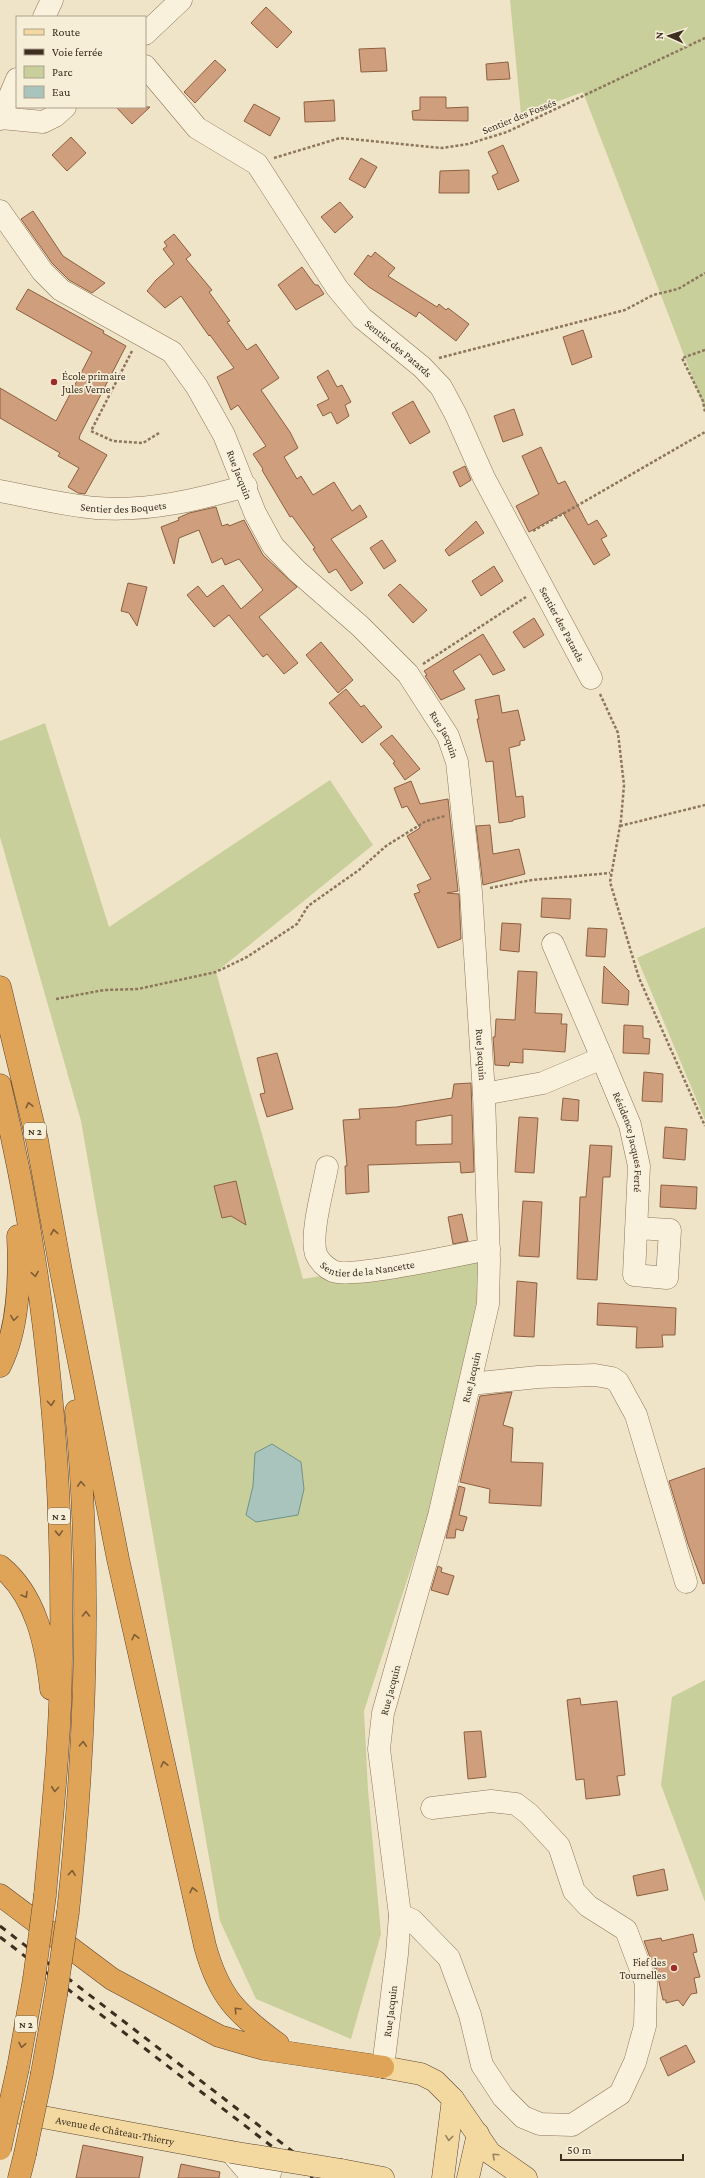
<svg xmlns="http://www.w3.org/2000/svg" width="705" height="2178" viewBox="0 0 705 2178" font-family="'Crimson Pro',serif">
<rect width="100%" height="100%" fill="#f0e4c8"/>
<!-- green -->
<path fill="#c9cf9b" d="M510,0h195v410l-122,-318 -62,23z
M45,723l64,204 221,-147 43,65 -157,127 87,307 187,-32 -49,230 -77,234 4,79 13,144 -30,105 -95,-40 -36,-78 -139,-800 -81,-284v-96z
M705,927v193l-68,-162z
M705,1680v222l-44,-117 11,-88z"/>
<!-- water -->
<path fill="#a9c4bc" stroke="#6f938a" d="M272,1444l29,18 3,27 -6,26 -42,7 -10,-7 7,-29 2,-33z"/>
<!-- building -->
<path fill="#cf9f7d" stroke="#8d5f41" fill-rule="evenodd" d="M266,7l26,25 -15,16 -26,-25z
M385,48l2,23 -26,1 -2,-23z
M215,60l11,10 -31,33 -11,-11z
M508,62l2,17 -23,1 -1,-16z
M420,97h26v11l22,-1v14l-55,-1 -1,-9 8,-1z
M334,100l1,21 -30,1 -1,-20z
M254,104l26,14 -10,18 -26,-15z
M116,107h34l-18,17z
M71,137l15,16 -19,18 -15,-16z
M503,145l16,36 -21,9 -6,-14 6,-3 -10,-21z
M361,158l16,9 -12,21 -16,-9z
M469,170v23h-30l1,-22z
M340,202l13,15 -18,16 -14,-16z
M33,211l30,45 42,27 -13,10 -23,-13 -17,-17 -31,-44z
M174,234l17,21 -5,4 26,31 -3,2 21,29 -3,1 20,28 9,-6 23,34 -18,12 29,42 8,16 -14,9 13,22 4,-3 12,19 21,-13 18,29 8,-6 7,12 -36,22 32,44 -12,8 -15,-22 -7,4 -16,-24 2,-1 -23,-32 -2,1 -28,-47 1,-1 -10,-15 13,-8 -28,-41 -7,5 -14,-33 17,-9 -24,-33 -1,1 -28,-40 -16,12 -18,-17 9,-11 18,-16 -11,-15 4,-3 -3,-4z
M375,252l20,16 -7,8 49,31 2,-3 7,6 2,-2 21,16 -13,17 -37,-29 -3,5 -47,-30 -15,-13 14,-19 3,2z
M302,267l13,18h3l6,9 -28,16 -18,-25z
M28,289l76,42 -1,2 23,13 -46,89 -1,4 28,16 -22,39 -7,-1 -10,-6 11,-19 -21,-12 2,-3 -60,-35v-30l56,33 36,-69 -76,-43z
M583,330l9,27 -20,8 -9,-28z
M328,370l9,17 5,-2 9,17 -6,3 4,11 -12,8 -6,-12 -8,4 -6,-11 12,-6 -12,-22z
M413,401l17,31 -20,12 -18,-31z
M514,409l9,26 -20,7 -9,-26z
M541,447l17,37 7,-3 23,44 9,-5 10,16 -6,3 9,16 -16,10 -31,-52 -34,19 -13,-26 23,-12 -17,-38z
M465,466l6,14 -11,7 -7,-15z
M216,507l6,19 6,-2 1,2 15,-6 19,35 34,32 -38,30 39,46 -14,11 -17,-20 -4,3 -34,-42 -15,12 -27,-32 11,-9 9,11 16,-12 18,24 22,-19 -24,-31 -14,6 -3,-7 -10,5 -13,-33 -20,8 -5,26 -13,-37 18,-7 -1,-2 11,-5z
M476,521l8,12 -35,23 -4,-6z
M382,540l14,21 -12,8 -14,-21z
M494,566l9,15 -22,15 -9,-15z
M128,583l19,4 -10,39 -8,-13 -8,-2z
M400,584l27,26 -14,13 -25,-28z
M534,618l10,17 -20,13 -11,-16z
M483,634l22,36 -12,5 -13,-21 -27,17 12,18 -24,11 -16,-24 2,-1 -3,-4z
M321,642l32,38 -15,13 -32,-38z
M346,689l15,18 3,-2 18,22 -20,16 -33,-40z
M499,695l3,18 16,-3 7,30 -5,1v4l-11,3 7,49 7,-1 2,21 -12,3v1l-14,2 -6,-62 -7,1 -9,-43h2l-4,-19z
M392,735l28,34 -15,11 -12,-17 2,-1 -15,-18z
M411,781l9,23 28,-5 10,92 -11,2 12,1 2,45 -23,9 -24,-54 6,-2 -3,-7 14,-6 -24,-43 13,-8 -13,-22 -5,2 -8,-20z
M490,825l3,29 26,-5 6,25 -42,11 -7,-59z
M542,898l29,1 -1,20 -29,-2z
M502,923l19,1 -2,28 -19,-2z
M588,928l19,1 -2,28 -19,-1z
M604,966l25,25 -1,14 -26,-2z
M518,971l19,1 -2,41 27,1 -1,10h6l-2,28 -42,-3v14l-13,-1 -1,4 -14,-1 -2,-28h2l1,-18 19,1z
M624,1025l19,1v12l7,1 -1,15 -26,-1z
M277,1053l16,56 -26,8 -7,-23 5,-1 -8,-35z
M644,1072l19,2 -1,28 -20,-1z
M471,1083l3,89 -13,1 -1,-11 -92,3 1,27 -23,2 -1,-28h2l-4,-46 17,-1 -1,-10 38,-2 55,-9 2,-14zM452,1115v29l-36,1v-24z
M563,1098l16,2 -1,21 -17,-1z
M519,1117l19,1 -4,55 -19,-1z
M665,1127l22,2 -2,31 -22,-2z
M590,1145l22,1 -2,31h-7l-6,103 -20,-1 3,-82h6z
M236,1181l10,44 -15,-9 -9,2 -8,-32z
M661,1185l36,2 -1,22 -36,-2z
M523,1201l19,1 -3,55 -20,-1z
M462,1214l6,27 -15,3 -5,-27z
M517,1281l20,2 -3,54 -20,-1z
M598,1303l78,5 -1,27h-13l1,12 -27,1 1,-21 -40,-2z
M512,1392l-9,33 10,3 -2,34 32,1 -2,43 -52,-3 1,-14 -30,-7 20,-86z
M705,1468v115l-2,1 -15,-40 -19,-63z
M459,1486l6,2 -6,27 8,2 -4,14 -7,-2 -1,9h-9z
M438,1566l4,2 -1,4 13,4 -6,19 -17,-5z
M580,1698l1,7 36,-4 8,74 -8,1 3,19 -34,4 -2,-20 -8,1 -9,-80z
M481,1731l5,46 -18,2 -4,-47z
M664,1869l4,21 -31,6 -4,-20z
M693,1934l4,18 -4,1 7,24 -6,1 3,15 -6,1 -8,12 -5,-6 -12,3v-3h-3l-7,-32h-2l-10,-27 17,-3 1,3z
M686,2045l9,17 -27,14 -8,-18z
M83,2145l60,12 -4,21h-63z
M181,2164l39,8 -1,6h-41z"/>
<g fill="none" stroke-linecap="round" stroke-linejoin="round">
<defs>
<g id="minor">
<path d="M44,17l8,-17"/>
<path d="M145,34l36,-34"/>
<path id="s1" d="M145,66l52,62 60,36 80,124 25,30 60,49 19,20 15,28 28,63 107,200"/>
<path d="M0,118l43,4 12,-6 10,-9"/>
<path d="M0,119l17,-40"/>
<path id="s2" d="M0,211l42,60 19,19 111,62 25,35 27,48 31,78 18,33 24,25 63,55 48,48 40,62 9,26 14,130 13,202 5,166 -1,44 -49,212 -56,197 -4,36 21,166 -3,39 -14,113"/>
<path id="s3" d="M0,491c32,6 64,14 96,17 51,4 101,-8 150,-22"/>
<path id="s4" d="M602,1058l28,67 9,41 -5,109 33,3 3,-48 -34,-2"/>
<path d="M484,1094l59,-11 59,-25 -49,-114"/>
<path id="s5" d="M327,1167c-4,22 -17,67 -11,87 3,7 10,14 17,17 18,8 130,-17 156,-22"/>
<path d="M470,1384l68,-7 57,-2 17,3 6,4 18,33 50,167"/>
<path d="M400,1915l12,5 37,38 21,57 12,50 21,32 20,20 17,7 32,1 48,-31 15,-32 10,-36 1,-43 -20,-53 -38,-24 -14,-15 -15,-45 -30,-32 -13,-10 -25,-3 -59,7"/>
<path d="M231,2152l22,26"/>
<path d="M268,2178l7,-19"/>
</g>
<g id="major">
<path d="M383,2067l38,7 14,7 18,18 37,54 36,25"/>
<path id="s6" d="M0,2109l231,43"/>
<path d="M341,2170l42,8"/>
<path d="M443,2178l10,-79"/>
<path d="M468,2178l10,-44"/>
</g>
<path id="highway" d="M0,987l37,153 24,131 57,288 87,387c14,51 32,68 73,98
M0,1085c45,186 64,382 61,573 0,79 -9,158 -16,237
M0,1366c19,-38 20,-88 18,-130
M0,1566c36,29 46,78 51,123
M0,1895l112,84 107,57 45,13 119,18
M68,1912c18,-167 24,-334 8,-501
M18,2068l16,-89
M42,2073l14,-78
M19,2178l6,-24"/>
</defs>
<!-- minor casing -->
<use href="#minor" stroke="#8d765c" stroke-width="23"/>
<!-- major casing -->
<use href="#major" stroke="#5b4430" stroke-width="23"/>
<!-- highway casing -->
<use href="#highway" stroke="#5b4430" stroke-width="23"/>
<!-- path -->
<path stroke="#8d765c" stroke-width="2.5" stroke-dasharray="3 2" stroke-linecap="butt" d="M274,158l66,-20 102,10 26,-4 39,-12 198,-94
M705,350l-23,8 21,43 2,11
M132,351l-41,80 22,10 30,2 16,-10
M439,358l186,-48 28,-15 25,-6 27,-16
M533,531l172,-99
M423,664l103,-67
M600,694l18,39 6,52 -3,35 -11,62 29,96 66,148
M620,826l85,-21
M490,888l42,-8 78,-7
M56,999l48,-9 34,-1 78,-17 31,-15 50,-33 11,-18 51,-36 27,-24 40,-25 19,-5"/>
<!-- minor -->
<use href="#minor" stroke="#faf1dc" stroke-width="22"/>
<!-- major -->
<use href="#major" stroke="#f3d9a0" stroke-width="22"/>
<!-- highway -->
<use href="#highway" stroke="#e0a458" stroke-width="22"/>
<!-- rail -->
<path stroke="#3d2e20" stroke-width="3" stroke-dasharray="7 7" stroke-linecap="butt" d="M0,1926l327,252
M0,1937l313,241"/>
<defs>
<path id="major-bridge" d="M231,2152l110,18"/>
<path id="highway-bridge" d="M34,1979l11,-84
M56,1995l12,-83
M0,2149l18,-81
M25,2154l17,-81"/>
</defs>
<!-- major-bridge casing -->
<use href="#major-bridge" stroke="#5b4430" stroke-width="23" stroke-linecap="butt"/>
<!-- highway-bridge casing -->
<use href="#highway-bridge" stroke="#5b4430" stroke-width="23" stroke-linecap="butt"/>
<!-- major-bridge -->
<use href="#major-bridge" stroke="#f3d9a0" stroke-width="22"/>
<!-- highway-bridge -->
<use href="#highway-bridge" stroke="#e0a458" stroke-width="22"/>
</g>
<!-- one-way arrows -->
<defs><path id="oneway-chevron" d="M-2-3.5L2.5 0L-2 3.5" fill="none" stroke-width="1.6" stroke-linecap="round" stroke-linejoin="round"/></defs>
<g stroke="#7e5d36">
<use href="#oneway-chevron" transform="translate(29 1105) rotate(-103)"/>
<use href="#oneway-chevron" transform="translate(54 1232) rotate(-100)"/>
<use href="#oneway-chevron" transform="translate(35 1274) rotate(81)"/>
<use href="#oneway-chevron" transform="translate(14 1318) rotate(98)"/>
<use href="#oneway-chevron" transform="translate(51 1403) rotate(85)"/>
<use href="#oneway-chevron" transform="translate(81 1484) rotate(-94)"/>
<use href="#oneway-chevron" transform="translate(59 1533) rotate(88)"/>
<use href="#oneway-chevron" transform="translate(25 1595) rotate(59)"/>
<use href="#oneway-chevron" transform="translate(86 1614) rotate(-90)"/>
<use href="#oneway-chevron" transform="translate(135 1637) rotate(-103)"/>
<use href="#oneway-chevron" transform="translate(83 1744) rotate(-87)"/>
<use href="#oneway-chevron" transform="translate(164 1764) rotate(-103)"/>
<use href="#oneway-chevron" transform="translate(55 1789) rotate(95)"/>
<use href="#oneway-chevron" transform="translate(72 1873) rotate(-84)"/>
<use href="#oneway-chevron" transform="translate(193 1890) rotate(-103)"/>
<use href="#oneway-chevron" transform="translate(237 2010) rotate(-133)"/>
<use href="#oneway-chevron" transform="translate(22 2045) rotate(101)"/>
</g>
<g stroke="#988460">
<use href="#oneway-chevron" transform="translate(449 2138) rotate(96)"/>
<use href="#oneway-chevron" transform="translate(495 2156) rotate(-137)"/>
</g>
<!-- markers -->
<g fill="#9e2a2b" stroke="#f7eed8" stroke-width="1.5">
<circle cx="54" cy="382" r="4"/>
<circle cx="674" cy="1968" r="4"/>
</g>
<g text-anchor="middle" stroke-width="3.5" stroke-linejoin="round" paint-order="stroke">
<!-- shield labels -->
<g fill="#f7eed8" stroke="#756857" stroke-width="1">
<rect x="24" y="1123" width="22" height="16" rx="3"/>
<rect x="48" y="1508" width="22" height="16" rx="3"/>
<rect x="15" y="2016" width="22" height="16" rx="3"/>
</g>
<g font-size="10" font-weight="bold" fill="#3d2e20">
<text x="35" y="1135">N 2</text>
<text x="59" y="1520">N 2</text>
<text x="26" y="2028">N 2</text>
</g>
<!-- street labels -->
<g font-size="11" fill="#3d2e20" stroke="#f7eed8">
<text transform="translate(519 116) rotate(-22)" y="4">Sentier des Fossés</text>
<text dy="4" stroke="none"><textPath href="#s1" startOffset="385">Sentier des Patards</textPath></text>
<text dy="4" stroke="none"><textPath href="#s2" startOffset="368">Rue Jacquin</textPath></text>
<text dy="4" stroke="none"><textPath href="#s3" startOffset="125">Sentier des Boquets</textPath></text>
<text dy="4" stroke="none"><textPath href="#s1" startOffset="709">Sentier des Patards</textPath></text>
<text dy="4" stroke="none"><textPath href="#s2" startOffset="704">Rue Jacquin</textPath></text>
<text dy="4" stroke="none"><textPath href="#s2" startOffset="1028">Rue Jacquin</textPath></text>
<text dy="4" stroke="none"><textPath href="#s4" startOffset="89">Résidence Jacques Ferté</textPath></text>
<text dy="4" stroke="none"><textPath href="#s5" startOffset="147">Sentier de la Nancette</textPath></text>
<text transform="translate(471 1377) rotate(-77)" y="4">Rue Jacquin</text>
<text transform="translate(390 1690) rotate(-75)" y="4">Rue Jacquin</text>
<text transform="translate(390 2011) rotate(-83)" y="4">Rue Jacquin</text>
<text dy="4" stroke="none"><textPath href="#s6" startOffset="117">Avenue de Château-Thierry</textPath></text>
</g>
<!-- poi labels -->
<g font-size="11" fill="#3d2e20" stroke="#f7eed8" text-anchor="start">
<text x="62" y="380">École primaire<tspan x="62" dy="13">Jules Verne</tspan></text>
<text x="666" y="1966" text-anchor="end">Fief des<tspan x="666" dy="13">Tournelles</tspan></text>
</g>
</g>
<!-- legend -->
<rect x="16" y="16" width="130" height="92" fill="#f7eed8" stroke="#ada18e"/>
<rect x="24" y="29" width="20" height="6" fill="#f3d9a0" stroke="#ada18e"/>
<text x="52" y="36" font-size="12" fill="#3d2e20">Route</text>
<rect x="24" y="49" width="20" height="6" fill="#3d2e20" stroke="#ada18e"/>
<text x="52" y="56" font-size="12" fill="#3d2e20">Voie ferrée</text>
<rect x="24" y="66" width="20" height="12" fill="#c9cf9b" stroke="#ada18e"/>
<text x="52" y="76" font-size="12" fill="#3d2e20">Parc</text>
<rect x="24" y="86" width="20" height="12" fill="#a9c4bc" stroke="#ada18e"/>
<text x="52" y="96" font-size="12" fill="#3d2e20">Eau</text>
<!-- north arrow -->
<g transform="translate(669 36) rotate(273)" stroke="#f7eed8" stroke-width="3" paint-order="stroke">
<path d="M0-3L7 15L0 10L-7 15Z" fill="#3d2e20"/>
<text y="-6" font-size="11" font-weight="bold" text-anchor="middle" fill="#3d2e20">N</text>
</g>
<!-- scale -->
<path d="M561 2154v6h122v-6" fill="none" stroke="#3d2e20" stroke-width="2"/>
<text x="567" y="2154" font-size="12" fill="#3d2e20" stroke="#f7eed8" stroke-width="3" paint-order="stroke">50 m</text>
</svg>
